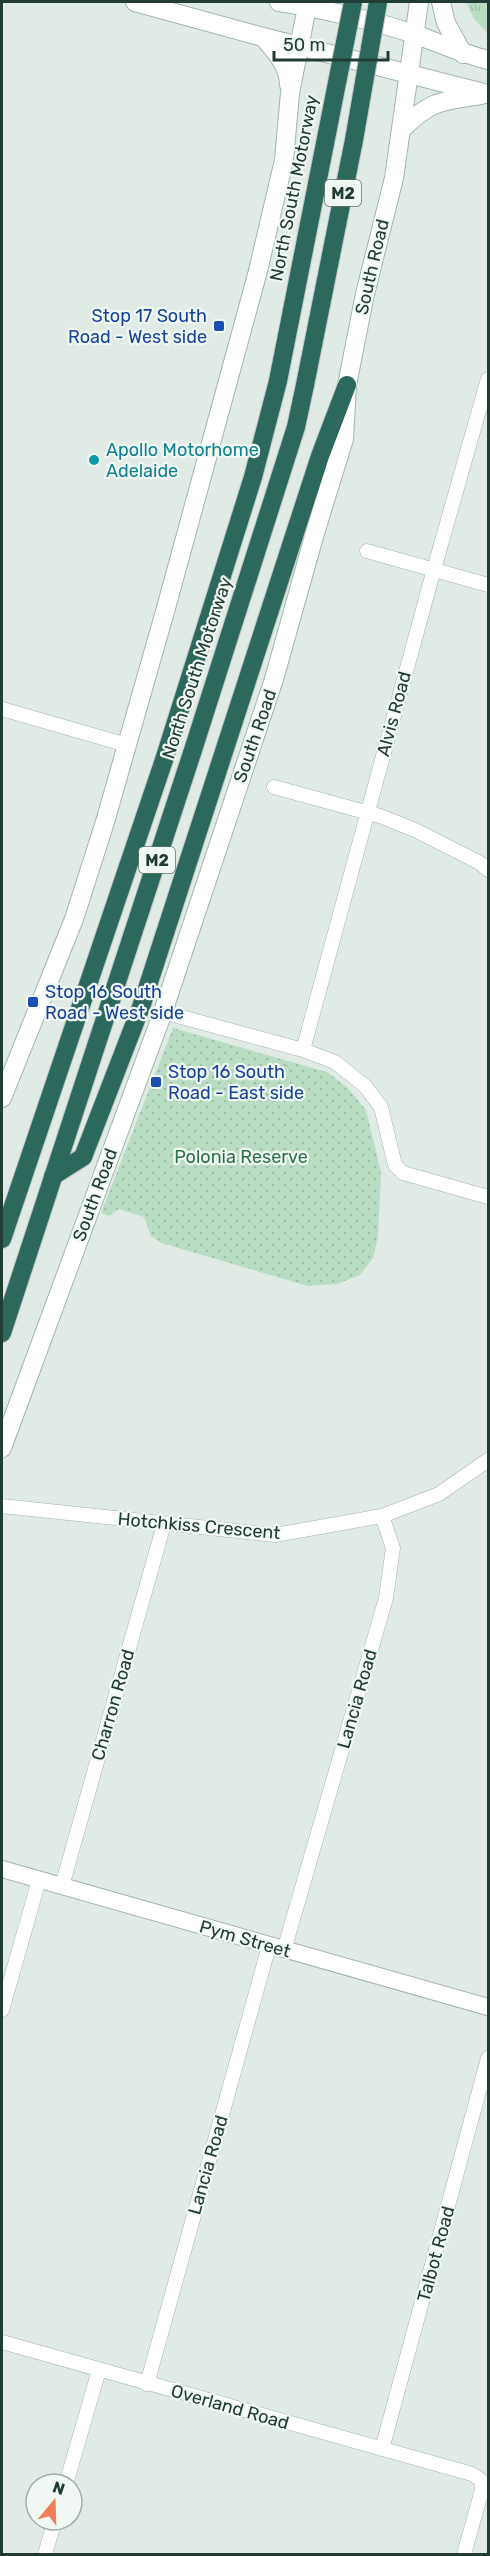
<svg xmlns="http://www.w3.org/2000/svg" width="490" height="2556" viewBox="0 0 490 2556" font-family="Rubik,sans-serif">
<defs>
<pattern id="grass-tufts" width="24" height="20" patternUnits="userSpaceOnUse" patternTransform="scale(1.5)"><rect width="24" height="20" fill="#b9ddc3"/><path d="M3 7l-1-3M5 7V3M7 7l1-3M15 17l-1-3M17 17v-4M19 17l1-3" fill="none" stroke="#9fbfa8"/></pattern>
<pattern id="park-dots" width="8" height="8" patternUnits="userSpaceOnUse" patternTransform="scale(1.5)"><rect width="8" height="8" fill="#b9ddc3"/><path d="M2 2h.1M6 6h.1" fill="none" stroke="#9fbfa8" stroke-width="1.8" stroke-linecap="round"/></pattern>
</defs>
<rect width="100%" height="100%" fill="#e0ebe6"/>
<!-- grass -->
<path fill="url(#grass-tufts)" d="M466,2h22v31l-14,-14z"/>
<!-- park -->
<path fill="url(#park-dots)" d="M173,1028l154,44 20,15 19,23 15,62 -3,64 -5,22 -13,17 -23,9 -29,2 -147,-43 -10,-7 -7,-19 -25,-8 -10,7 -8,-3z"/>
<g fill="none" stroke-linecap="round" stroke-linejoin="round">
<defs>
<path id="minor" d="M367,551l121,34
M2,709l125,36
M274,787l106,29 35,14 65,33 8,7
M163,1012l140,38 32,12 30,24 16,21 14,58 8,8 85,24
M303,1050l131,-481 54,-190
M2,1506l273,29 107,-19 57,-22 49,-34
M62,1886l102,-362
M284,1950l102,-352 7,-50 -11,-32
M2,2010l37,-130
M2,2342l470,132 9,6 1,10 -18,64
M147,2384l122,-438
M382,2449l106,-391
M66,2484l33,-114
M45,2554l10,-34"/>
<path id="tertiary" d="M2,1869l486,138"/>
<path id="secondary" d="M135,2l128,35 225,57
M279,2c41,6 96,19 135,32 25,9 49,20 74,26
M441,2l5,21 17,31
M263,37c13,15 26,29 26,48
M402,129c29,-29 40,-28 79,-34
M2,1098l72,-179 31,-97 61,-214 92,-337 26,-111 6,-67 18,-91
M2,1448l161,-436 111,-333 41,-146 29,-94 3,-54 18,-91 29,-116 25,-176"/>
<path id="motorway" d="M53,1176l30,-19 58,-150 179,-551 27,-71
M2,1239l163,-482 88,-280 25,-96
M2,1333l192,-586 102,-320 9,-42"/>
</defs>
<!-- minor casing -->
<use href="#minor" stroke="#a3b3ad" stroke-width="15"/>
<!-- tertiary casing -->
<use href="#tertiary" stroke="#a3b3ad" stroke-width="18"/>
<!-- secondary casing -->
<use href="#secondary" stroke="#9fb7af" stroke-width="20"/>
<!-- motorway casing -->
<use href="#motorway" stroke="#c1c8c6" stroke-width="20"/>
<!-- minor -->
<use href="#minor" stroke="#fff" stroke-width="14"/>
<!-- tertiary -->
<use href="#tertiary" stroke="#fff" stroke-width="16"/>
<!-- secondary -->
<use href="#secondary" stroke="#fff" stroke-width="18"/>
<!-- motorway -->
<use href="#motorway" stroke="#2c685c" stroke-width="18"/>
<defs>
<path id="motorway-bridge" d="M278,381l75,-379
M305,385l49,-245 24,-138"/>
</defs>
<!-- motorway-bridge casing -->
<use href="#motorway-bridge" stroke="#c1c8c6" stroke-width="20" stroke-linecap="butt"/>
<!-- motorway-bridge -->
<use href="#motorway-bridge" stroke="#2c685c" stroke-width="18"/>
</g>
<!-- markers -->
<g fill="#1a4fb4" stroke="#f1f8f4" stroke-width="2">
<rect x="213" y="320" width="12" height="12" rx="3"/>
<rect x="27" y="996" width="12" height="12" rx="3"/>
<rect x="150" y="1076" width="12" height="12" rx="3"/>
</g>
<circle fill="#0f9aa8" stroke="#f1f8f4" stroke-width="2" cx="94" cy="460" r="6"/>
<g text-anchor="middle" stroke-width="4.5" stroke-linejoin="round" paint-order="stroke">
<!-- shield labels -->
<g fill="#f1f8f4" stroke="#5f746e" stroke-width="1.5">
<rect x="325" y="180" width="36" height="26" rx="4.5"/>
<rect x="139" y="847" width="36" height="26" rx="4.5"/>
</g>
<g font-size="16" font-weight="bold" fill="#213c35">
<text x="343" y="199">M2</text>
<text x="157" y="866">M2</text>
</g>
<!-- street labels -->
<g font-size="18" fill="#213c35" stroke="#f1f8f4">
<text transform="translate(294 188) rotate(-79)" y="6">North South Motorway</text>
<text transform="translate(372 267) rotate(-77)" y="6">South Road</text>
<text transform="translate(197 668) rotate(-72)" y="6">North South Motorway</text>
<text transform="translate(394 714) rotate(-75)" y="6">Alvis Road</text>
<text transform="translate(255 736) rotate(-71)" y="6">South Road</text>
<text transform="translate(95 1195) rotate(-70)" y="6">South Road</text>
<text transform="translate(199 1526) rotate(5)" y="6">Hotchkiss Crescent</text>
<text transform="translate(357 1699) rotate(-74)" y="6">Lancia Road</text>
<text transform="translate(113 1705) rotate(-74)" y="6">Charron Road</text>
<text transform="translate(245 1939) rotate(16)" y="6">Pym Street</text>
<text transform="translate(208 2165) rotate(-74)" y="6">Lancia Road</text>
<text transform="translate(436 2254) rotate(-75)" y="6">Talbot Road</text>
<text transform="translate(230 2407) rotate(16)" y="6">Overland Road</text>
</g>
<!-- transit labels -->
<g font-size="18" fill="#164399" stroke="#f1f8f4" text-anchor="start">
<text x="207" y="322" text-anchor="end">Stop 17 South<tspan x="207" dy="21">Road - West side</tspan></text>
<text x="45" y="998">Stop 16 South<tspan x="45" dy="21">Road - West side</tspan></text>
<text x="168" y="1078">Stop 16 South<tspan x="168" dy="21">Road - East side</tspan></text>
</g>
<!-- culture labels -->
<g font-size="18" fill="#0d838f" stroke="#f1f8f4" text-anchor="start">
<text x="106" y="456">Apollo Motorhome<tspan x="106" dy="21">Adelaide</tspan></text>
</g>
<!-- park labels -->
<g font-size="18" fill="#2b7347" stroke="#f1f8f4">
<text x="241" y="1163">Polonia Reserve</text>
</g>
</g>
<!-- border -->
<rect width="490" height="2556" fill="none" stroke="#213c35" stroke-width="6"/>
<!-- north arrow -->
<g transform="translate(54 2502) rotate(19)"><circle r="28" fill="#f1f8f4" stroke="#9eada8" stroke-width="1.5"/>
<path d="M0-4.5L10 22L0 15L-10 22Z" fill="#f37d57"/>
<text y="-9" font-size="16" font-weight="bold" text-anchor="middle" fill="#213c35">N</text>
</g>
<!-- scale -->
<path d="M274 51v9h114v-9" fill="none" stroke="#213c35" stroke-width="3"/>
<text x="283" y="51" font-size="18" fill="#213c35" stroke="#f1f8f4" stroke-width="4.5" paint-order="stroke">50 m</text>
</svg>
